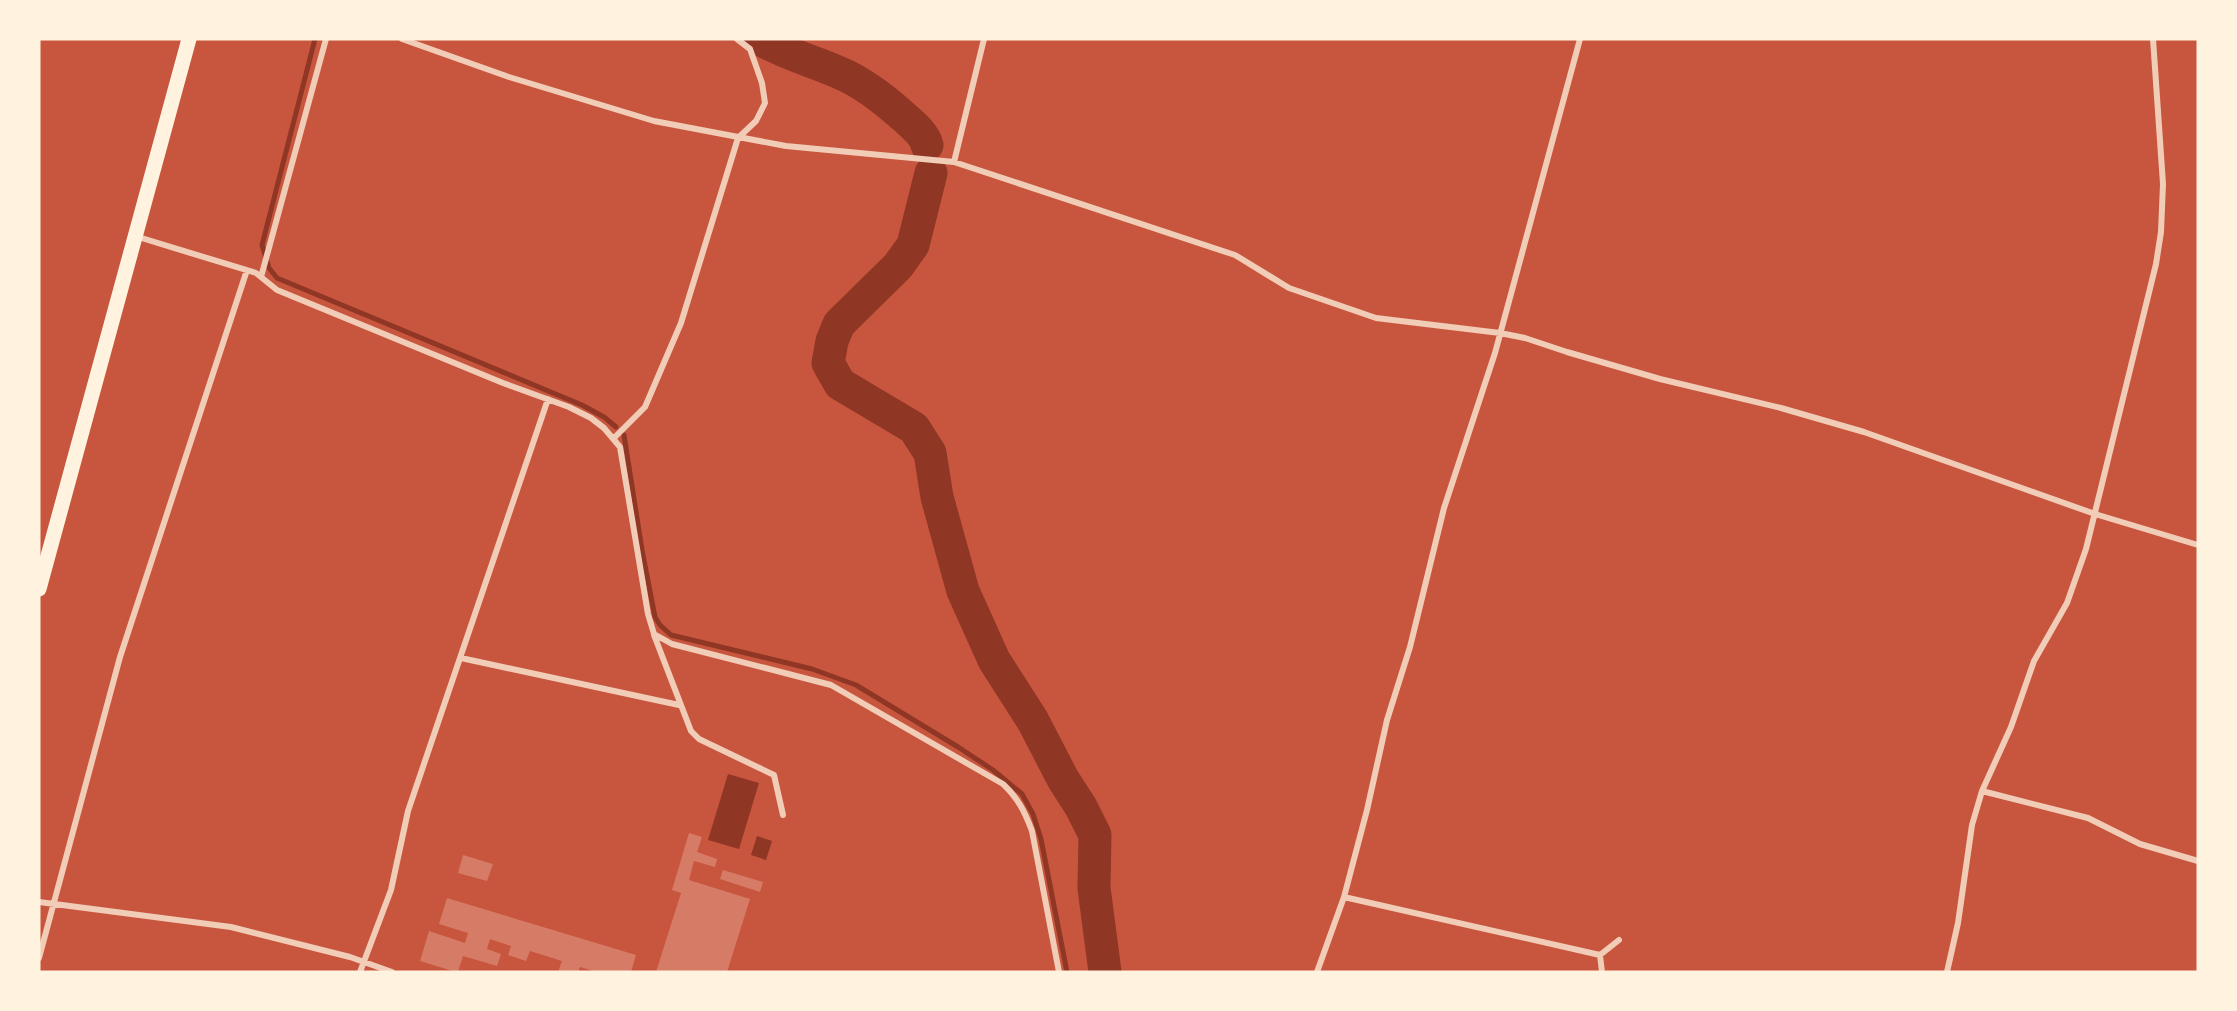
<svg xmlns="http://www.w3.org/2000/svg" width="2237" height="1011" viewBox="0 0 2237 1011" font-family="Inter,sans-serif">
<rect width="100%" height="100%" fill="#c8553d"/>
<!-- water -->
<path fill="#8f3625" d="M728,774l31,9 -20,66 -31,-9z
M757,836l15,5 -6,19 -15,-5z"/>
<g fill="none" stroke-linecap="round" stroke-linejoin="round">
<!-- stream -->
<path stroke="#8f3625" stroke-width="5" d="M315,39l-53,206 7,23 8,10 305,127 22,12 12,10
M624,435l18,115 13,67 5,8 11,10 141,34 44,16 102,62 35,23 29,24 11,20 8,25 26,133"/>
<!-- river -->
<path stroke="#8f3625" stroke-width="33" d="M760,39c25,15 53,22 80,34 24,10 45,27 64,44 8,7 21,18 23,28
M931,173l-18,72 -15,21 -59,58 -7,17 -4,22 12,21 74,44 16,25 7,44 26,94 31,69 39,61 30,58 18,28 14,28 -1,53 11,84"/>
</g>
<!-- building -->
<path fill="#d67c66" d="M689,833l13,4 -5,15 20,7 -2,8 -21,-6 -5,19 61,19 -23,73h-71l25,-79 -9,-3z
M463,855l30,9 -6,17 -29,-8z
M723,870l40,12 -3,10 -40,-13z
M447,898l189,57 -5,17h-34l-17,-5 -2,5h-20l4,-11 -32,-10 -4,10 -18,-6 3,-9 -21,-7 -3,10 14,5 -4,12 -34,-10 -5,16h-2l-36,-11 9,-30 36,12 3,-10 -29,-9z"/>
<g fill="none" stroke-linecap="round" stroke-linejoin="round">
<!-- minor -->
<path stroke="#f1ccb7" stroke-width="6" d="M402,39l107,38 145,44 132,25 168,16 281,93 54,33 87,30 124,15 25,5 42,14 93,27 121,29 83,24 231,82 103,31
M954,162l30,-123
M135,236l121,37 21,17 226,93 66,24 22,11 13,10 16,19 28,167 6,20 18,10 159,41 172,99c15,14 22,28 29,47l27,141
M261,277l65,-238
M614,438l31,-31 36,-84 57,-185 18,-17 9,-18 -3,-20 -12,-34 -13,-10
M654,635l37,96 8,8 75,36 9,40
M461,658l218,47
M1982,791l106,27 52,26 58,17
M1344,897l256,58 19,-15
M39,902l192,25 119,30 42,15
M1600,955l2,17
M39,958l81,-301 127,-387
M360,972l31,-82 17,-79 140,-412
M1317,972l27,-75 23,-87 20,-90 23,-73 34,-139 51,-155 85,-314
M1947,972l11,-49 14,-98 10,-34 29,-64 23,-66 33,-58 19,-54 70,-285 5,-32 2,-48 -10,-145"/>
<!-- primary -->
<path stroke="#fff3e0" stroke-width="15" d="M39,589l150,-550"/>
</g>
<!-- border -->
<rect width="2237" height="1011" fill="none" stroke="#fff3e0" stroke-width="81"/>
</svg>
